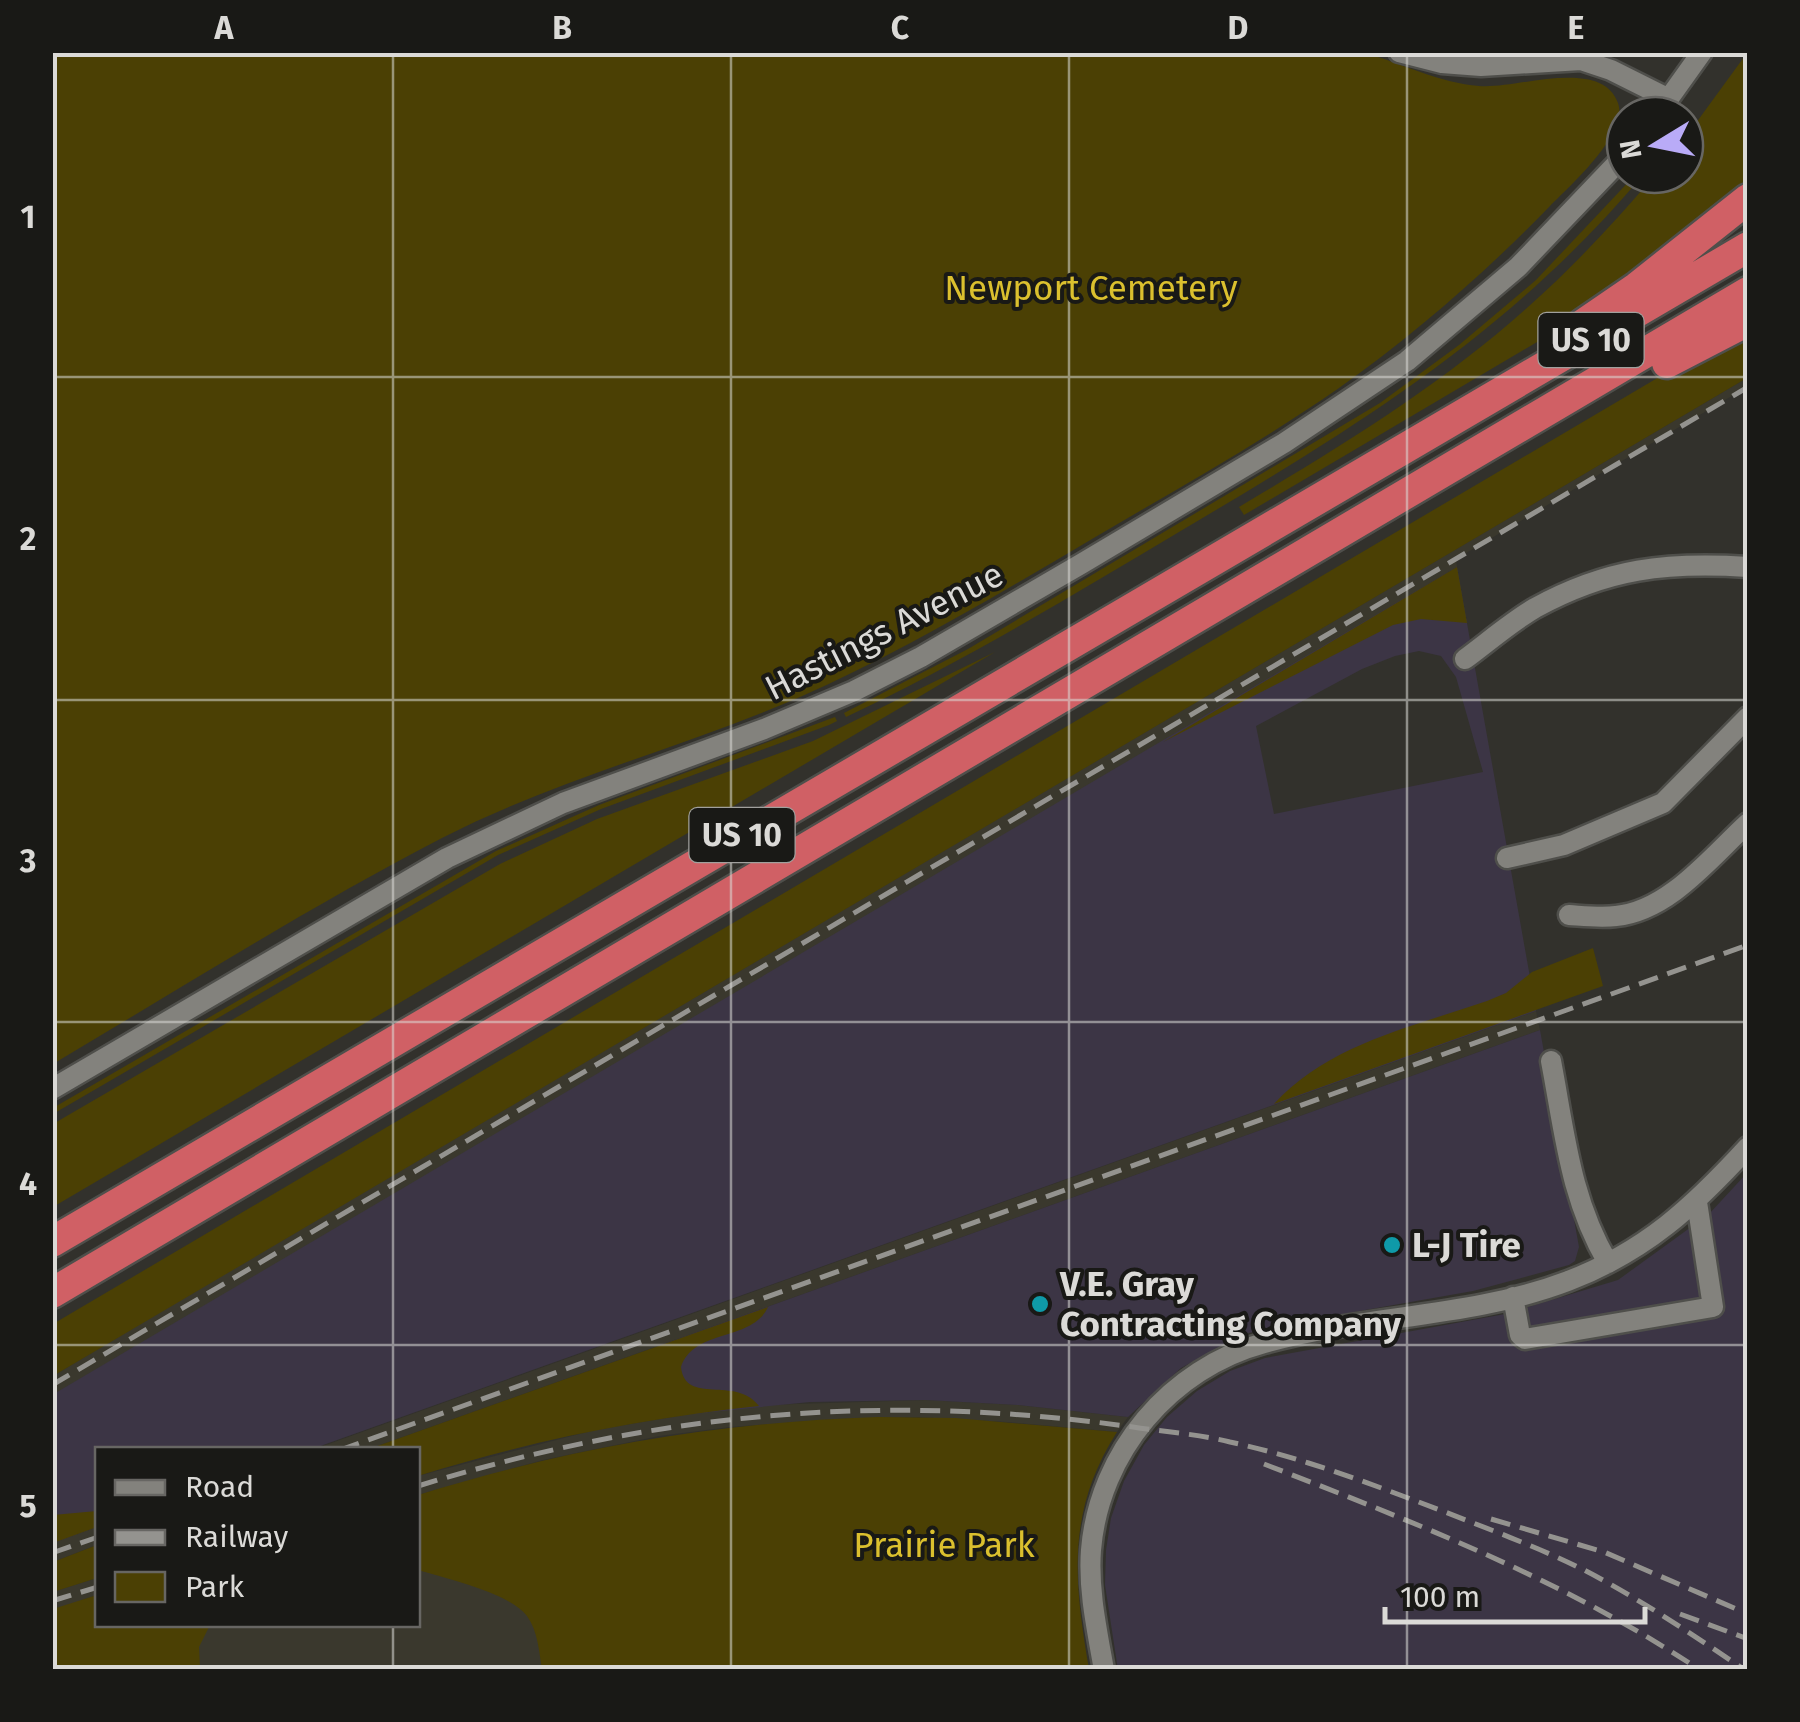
<svg xmlns="http://www.w3.org/2000/svg" width="1800" height="1722" viewBox="0 0 1800 1722" font-family="'Fira Sans',sans-serif">
<rect width="100%" height="100%" fill="#32312c"/>
<!-- built -->
<path fill="#3a382d" d="M1747,378v9l-291,172 1,8 -121,74 -1283,754v-19l75,-45z
M1536,1011l4,19 -868,311 -303,108 -57,1z
M925,1400l93,5 110,12 -11,15 -110,-10 -91,-5 -78,2 -108,8 -71,9 -116,24 -125,35v-19l177,-46 100,-17 69,-8z
M97,1527v18l-44,17 -1,-19z
M418,1545l22,5 168,119h-408l-8,-44 226,-1z
M97,1578v17l-15,5 -29,69 -1,-77z"/>
<!-- industrial -->
<path fill="#3c3545" fill-rule="evenodd" d="M1457,567l79,444 -1224,438 -214,1 -1,77 -44,16 -1,-148zM1419,651l22,5 15,21 27,95 -209,42 -18,-88 106,-57 33,-13z
M1540,1030l39,217 -4,14 -6,4 -96,26 -187,33 -45,11 -60,33 -53,49 -110,-12 -93,-5 -115,2 -138,14 -14,-70z
M1747,1173v496l-629,1 -13,-85 1,-35 5,-32 13,-37 20,-36 23,-28 30,-26 33,-20 35,-13 240,-44 113,-34 91,-66z"/>
<!-- green -->
<path fill="#4b4004" d="M1366,53c36,11 75,30 113,33 35,4 122,-30 139,17 11,30 -48,83 -68,103 -65,67 -135,128 -211,182 -79,55 -164,102 -247,151 -95,56 -190,113 -292,158 -118,51 -243,82 -358,141 -133,69 -261,150 -389,226v-1011z
M1747,53v137l-154,119 -349,206 -5,-8c101,-60 201,-121 289,-200 46,-41 87,-85 127,-132h30v-37z
M1635,175h8c-132,157 -285,251 -459,354 -111,66 -221,133 -338,188l-2,-4 124,-64 412,-246 79,-58 77,-65z
M1747,330v48l-1694,998v-52l1623,-957z
M1457,567l10,56 -46,-4 -28,6 -230,117z
M995,652l-942,555v-83l447,-260 97,-45 216,-78z
M835,717l2,4 -8,4 -228,84 -103,46 -445,259v-6l443,-257 103,-46z
M1593,948l10,38 -329,118c55,-60 138,-77 213,-103l19,-8 26,-21z
M768,1307c-16,35 -74,21 -87,60 4,39 55,8 78,39 -116,12 -230,35 -341,70v-26l-49,-1z
M878,1417l77,1 162,14c-51,80 -43,149 -28,237h-547c-3,-17 -4,-38 -15,-53 -17,-23 -82,-38 -109,-46v-75c150,-47 302,-73 460,-78z
M97,1511v16l-44,16v-28z
M97,1545v33l-44,14v-30z
M97,1595l1,29 112,1 -11,22 1,22h-147v-60z"/>
<g fill="none" stroke-linecap="round" stroke-linejoin="round">
<defs>
<path id="minor" d="M1399,52l43,11 39,3 100,-6 30,10 58,29
M1657,115l45,-63
M1465,659c23,-17 46,-37 70,-51 73,-40 131,-46 213,-41
M1507,858l57,-13 99,-42 85,-86
M1569,915c15,1 32,3 47,1 53,-5 95,-59 132,-93
M1551,1061c14,73 19,137 57,202
M52,1089l395,-231 116,-55 201,-74 90,-38 67,-34 160,-93 203,-121 123,-82 111,-94 107,-112
M1513,1297l7,38 5,4 188,-32 -16,-105
M1104,1670c-7,-40 -16,-80 -13,-120 8,-98 80,-182 173,-207 100,-28 207,-25 304,-62 78,-30 125,-74 180,-134"/>
<path id="highway" d="M1583,324l54,-37 111,-88
M1667,363l81,-42
M52,1242l1696,-995
M52,1293l1696,-1001"/>
</defs>
<!-- minor casing -->
<use href="#minor" stroke="#4f4f4b" stroke-width="25"/>
<!-- highway casing -->
<use href="#highway" stroke="#4f4f4b" stroke-width="35"/>
<!-- minor -->
<use href="#minor" stroke="#83827d" stroke-width="20"/>
<!-- highway -->
<use href="#highway" stroke="#d06065" stroke-width="30"/>
<!-- rail -->
<path stroke="#94938f" stroke-width="5" stroke-dasharray="20 10" stroke-linecap="butt" d="M52,1385l1696,-998
M340,1450l1408,-505
M1264,1464c150,58 302,117 436,206
M418,1486c241,-74 465,-94 715,-59 32,5 65,7 97,15 74,16 144,43 215,70 46,18 95,36 139,58 56,29 109,65 161,100
M1491,1519l113,33 144,62
M52,1553l46,-16
M52,1601l46,-14
M1680,1614l68,25"/>
</g>
<!-- grid -->
<path fill="none" stroke="#dbdad7" stroke-width="2.5" stroke-opacity="0.55" d="M393,52v1398M731,52v1618M1069,52v1618M1407,52v1618M52,377h1696M52,700h1696M52,1022h1696M52,1345h1696M393,1624v46"/>
<!-- markers -->
<g fill="#0f9aa8" stroke="#191916" stroke-width="4">
<circle cx="1392" cy="1245" r="10"/>
<circle cx="1040" cy="1304" r="10"/>
</g>
<g text-anchor="middle" stroke-width="8" stroke-linejoin="round" paint-order="stroke">
<!-- shield labels -->
<g fill="#191916" stroke="#a1a09d" stroke-width="2.5">
<rect x="1538.5" y="313" width="105" height="54" rx="8"/>
<rect x="689.5" y="808" width="105" height="54" rx="8"/>
</g>
<g font-size="32" font-weight="bold" fill="#dbdad7">
<text x="1591" y="351">US 10</text>
<text x="742" y="846">US 10</text>
</g>
<!-- park labels -->
<g font-size="35" fill="#dbc02e" stroke="#191916">
<text x="1091" y="300">Newport Cemetery</text>
<text x="944" y="1557">Prairie Park</text>
</g>
<!-- street labels -->
<g font-size="35" fill="#dbdad7" stroke="#191916">
<text transform="translate(884 631) rotate(-27)" y="12">Hastings Avenue</text>
</g>
<!-- poi labels -->
<g font-size="35" font-weight="bold" fill="#dbdad7" stroke="#191916" text-anchor="start">
<text x="1412" y="1257">L-J Tire</text>
<text x="1060" y="1296">V.E. Gray<tspan x="1060" dy="40">Contracting Company</tspan></text>
</g>
</g>
<!-- border -->
<rect width="1800" height="1722" fill="none" stroke="#191916" stroke-width="110"/>
<!-- legend -->
<rect x="95" y="1447" width="325" height="180" fill="#191916" stroke="#676663" stroke-width="2.5"/>
<rect x="115" y="1480" width="50" height="15" fill="#83827d" stroke="#676663" stroke-width="2.5"/>
<text x="185" y="1497" font-size="30" fill="#dbdad7">Road</text>
<rect x="115" y="1530" width="50" height="15" fill="#94938f" stroke="#676663" stroke-width="2.5"/>
<text x="185" y="1547" font-size="30" fill="#dbdad7">Railway</text>
<rect x="115" y="1572" width="50" height="30" fill="#4b4004" stroke="#676663" stroke-width="2.5"/>
<text x="185" y="1597" font-size="30" fill="#dbdad7">Park</text>
<!-- north arrow -->
<g transform="translate(1655 145) rotate(260)"><circle r="48" fill="#191916" stroke="#676663" stroke-width="2.5"/>
<path d="M0-8L18 38L0 25L-18 38Z" fill="#b9abf7"/>
<text y="-15" font-size="28" font-weight="bold" text-anchor="middle" fill="#dbdad7">N</text>
</g>
<!-- scale -->
<path d="M1385 1607v15h260v-15" fill="none" stroke="#dbdad7" stroke-width="5"/>
<text x="1400" y="1607" font-size="30" fill="#dbdad7" stroke="#191916" stroke-width="8" paint-order="stroke">100 m</text>
<rect x="55" y="55" width="1690" height="1612" fill="none" stroke="#dbdad7" stroke-width="4"/>
<g font-size="32" text-anchor="middle" font-weight="bold" fill="#dbdad7">
<text x="224" y="39">A</text>
<text x="562" y="39">B</text>
<text x="900" y="39">C</text>
<text x="1238" y="39">D</text>
<text x="1576" y="39">E</text>
<text x="28" y="228">1</text>
<text x="28" y="550">2</text>
<text x="28" y="872">3</text>
<text x="28" y="1195">4</text>
<text x="28" y="1517">5</text>
</g>
</svg>
